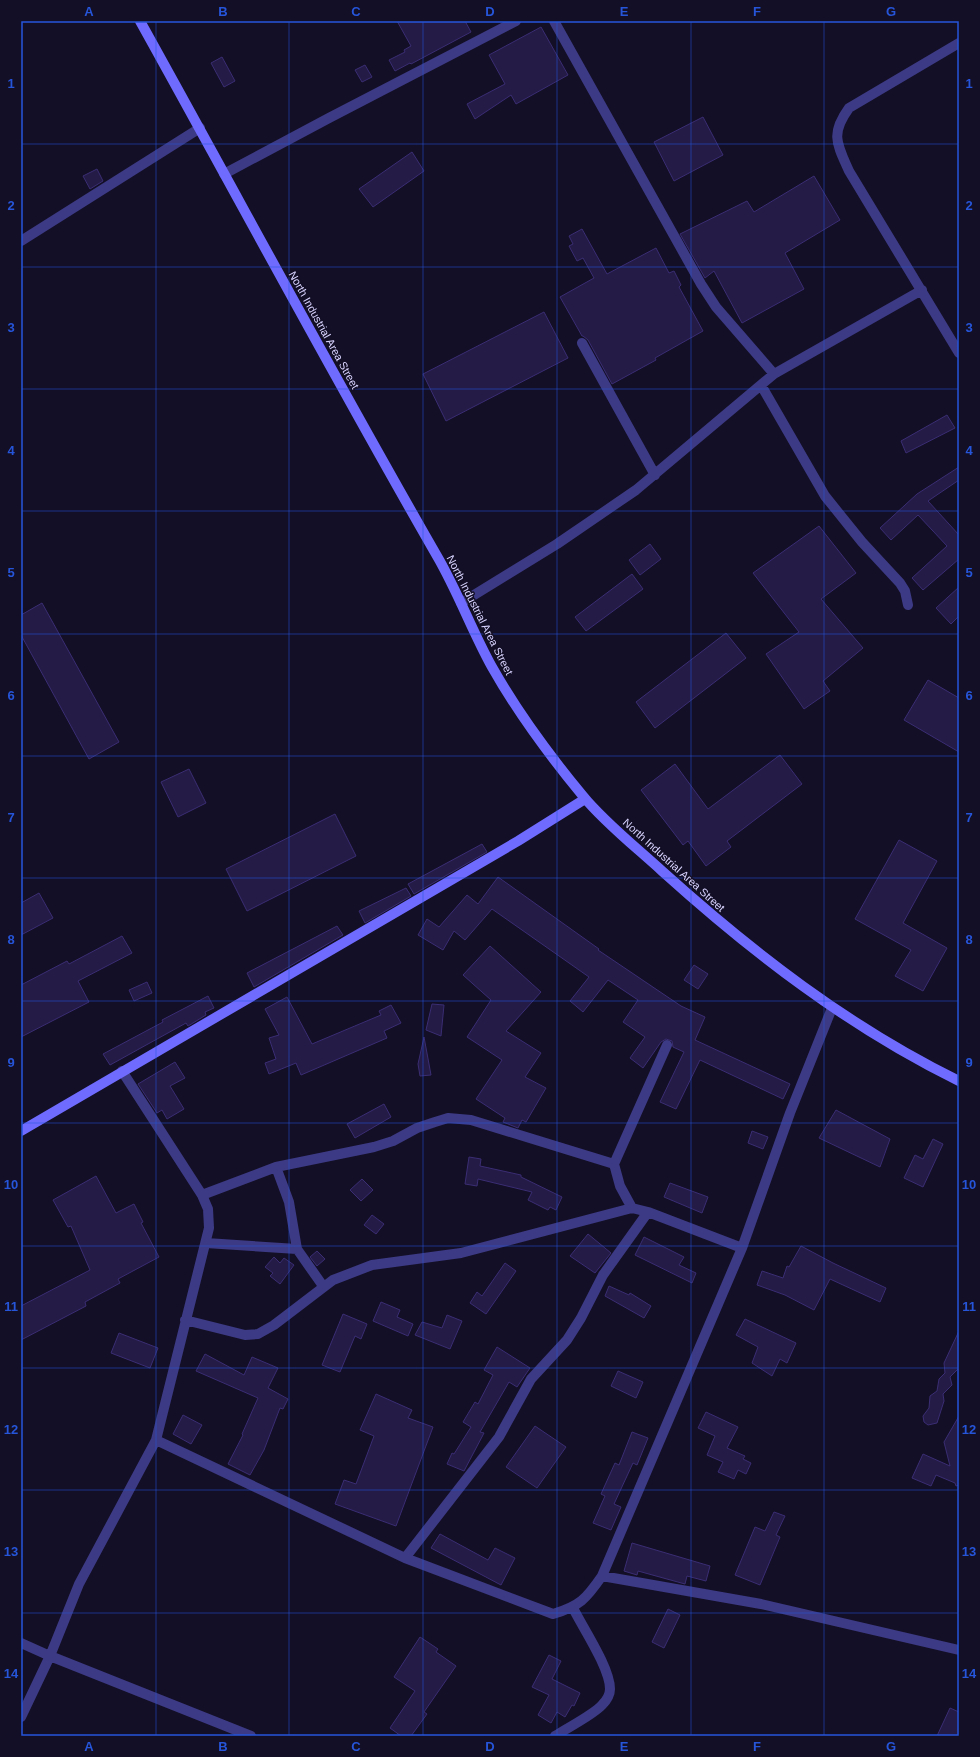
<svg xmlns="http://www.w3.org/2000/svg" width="980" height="1757" viewBox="0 0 980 1757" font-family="Helvetica,sans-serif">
<rect width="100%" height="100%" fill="#130f26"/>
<!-- building -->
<path fill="#241b47" stroke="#3b2d73" d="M397,21h68l6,11 -60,32 -1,-1 -15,8 -6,-11 16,-8 -1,-2 7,-4z
M541,27l27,48 -52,29 -5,-9 -36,24 -8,-15 38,-20 -16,-29z
M222,57l13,24 -11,6 -13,-24z
M365,65l7,12 -10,5 -7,-12z
M703,117l20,38 -49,26 -20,-39z
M412,152l12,19 -51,36 -14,-18z
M97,169l6,12 -13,8 -7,-13z
M814,176l26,44 -55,33 19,36 -62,34 -28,-52 -9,7 -25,-44 67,-33 7,11z
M582,229l25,45 49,-26 13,25 5,-2 7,14 -2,2 24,44 -48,27 1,2 -44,24 -24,-44 -5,-4h-1l-22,-39 34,-19 -11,-20 -6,3 -8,-15 4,-2 -4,-8z
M544,312l24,46 -122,63 -23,-47z
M947,415l8,13 -49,25 -5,-12z
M959,467v13l-31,21 31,34v24l-36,31 -11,-12 35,-32 -29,-31 -27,25 -11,-12 37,-34z
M819,526l37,47 -35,26 42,49 -40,33 7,10 -26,18 -38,-55 33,-22 -46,-59z
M650,544l11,15 -21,16 -11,-15z
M632,574l11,15 -57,42 -11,-14z
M959,587v29l-8,8 -15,-16z
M42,603l77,139 -30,17 -68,-124v-20z
M726,633l20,25 -91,70 -19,-26z
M928,680l31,18v54l-55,-32z
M780,755l22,29 -75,57 4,6 -25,19 -18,-25 -5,4 -42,-55 34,-26 33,45z
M189,769l17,34 -28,14 -17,-35z
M335,814l21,42 -109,55 -21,-42z
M899,840l38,21 -34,62 44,25 -24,43 -28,-15 16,-26 -56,-31z
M482,844l5,8 -73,42 -6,-10z
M498,877l101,72 -1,1 83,56 24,11 -10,23 95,44 -7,15 -83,-39 -24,49 -16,-7 24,-50 -11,-5 -1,-6 -6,-2 -5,3 -18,26 -13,-10 15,-21 -22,-15 15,-22 -30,-20 -25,32 -13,-11 19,-24 -97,-68 -27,31 -11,-9 -11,19 -25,-15 9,-16 12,8 28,-32 11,9z
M406,888l5,8 -46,27 -6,-12z
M39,893l14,25 -32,17v-32z
M337,926l6,9 -89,52 -7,-14z
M122,936l10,17 -54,28 11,21 -68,35v-52l46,-24 2,3z
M490,946l51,46 -35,39 35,22 -16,24 21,11 -20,34 -4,-2 -4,8 -15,-6 2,-4 -29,-19 26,-39 -35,-23 24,-37 -28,-25z
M694,965l14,9 -10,15 -14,-9z
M147,982l5,11 -18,8 -5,-11z
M208,996l6,12 -9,4 1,3 -18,11 -2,-3 -76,42 -7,-11 60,-32 -1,-2z
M287,997l25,47 69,-29 -2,-4 12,-6 10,18 -17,8 3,7 -86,37 -5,-12 -27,11 -4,-11 11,-4 -7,-21 10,-3 -14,-26z
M432,1004l12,1 -3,31 -15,-6z
M424,1037l7,38 -11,1 -2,-12z
M175,1062l10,16 -15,8 14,23 -17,10 -5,-9 -5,3 -19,-29z
M384,1104l7,13 -36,21 -8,-14z
M836,1110l54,29 -10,28 -61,-29z
M752,1131l16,6 -5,12 -15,-6z
M933,1139l10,5 -20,43 -19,-9 11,-23 8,4z
M469,1157l12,2 -1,7 41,9v2l41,20 -6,13 -6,-3 -2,3 -20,-10 4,-8 -54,-13 -1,7 -12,-2z
M96,1176l20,37 18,-9 9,18 -2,1 18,34 -41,22 2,4 -35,19 1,4 -65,34v-34l69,-36 -19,-44 -3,1 -15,-27z
M362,1179l11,11 -12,11 -11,-11z
M670,1183l38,14 -6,16 -38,-16z
M372,1215l12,9 -8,10 -12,-9z
M588,1234l23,19 -16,20 -25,-17z
M644,1237l40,20 -5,8 17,8 -4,10 -57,-28z
M801,1246l32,17 53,25 -6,14 -50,-23 -16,31 -29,-15 -28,-10 5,-14 21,7 4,-12 2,1z
M317,1251l8,8 -8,7 -7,-9z
M274,1257l6,6 4,-5 10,7 -14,19 -10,-8 3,-3 -8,-6z
M505,1263l11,8 -30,43 -16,-11 7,-11 5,4z
M609,1286l20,9 1,-2 21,13 -7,12 -39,-22z
M381,1302l19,8 -3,7 16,7 -5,12 -35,-15z
M343,1314l24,10 -6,15 -6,-3 -15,36 -18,-7z
M447,1315l15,6 -12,28 -35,-14 7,-13 20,6z
M745,1319l51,24 -9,20 -7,-4 -8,17 -20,-13 6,-16 -22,-12z
M959,1331v37l-9,9 2,8 -9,9 1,7 -7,22 -9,2 -4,-3 -1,-6 6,-8 1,-12 7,-5 2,-12 6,-6 -1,-10z
M119,1333l39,15 -8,20 -39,-15z
M497,1347l33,21 -13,19 -8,-5 -29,50 4,1 -20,38 -17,-7 5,-11 2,1 17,-27 -8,-5 12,-20 3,2 15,-29 -9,-5z
M205,1354l39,21 8,-18 26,11 -10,20 20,11 -5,10 -3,-1 -16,42 -14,25 -22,-11 15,-29 -1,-1 16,-36 -62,-27z
M618,1371l25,11 -7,16 -25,-12z
M376,1394l36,16 -4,8 25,9 -37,99 -61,-22 9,-24 12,4 18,-48 -14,-6z
M706,1412l32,15 -11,21 18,8 -2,3 8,4 -5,11 -8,-4 -4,9 -16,-7 5,-10 -16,-7 8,-19 -17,-8z
M183,1415l19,10 -11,19 -18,-10z
M959,1416v69l-3,1 -1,-3 -19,-8 -5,11 -19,-8 11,-24 27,12 -6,-24z
M535,1426l31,21 -29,41 -31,-21z
M632,1432l16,6 -11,27 -4,-2 -19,41 7,3 -10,23 -18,-7 12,-27 -4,-2 14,-31 4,2z
M774,1512l11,4 -9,19 4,2 -20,48 -25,-10 20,-48 10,4z
M440,1534l48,26 7,-12 20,10 -14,27 -70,-37z
M632,1543l78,23 -4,15 -19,-5 -2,8 -47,-13 -1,4 -13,-4z
M668,1609l12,6 -16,33 -12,-6z
M420,1637l18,12 -2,3 20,14 -32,46 3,2 -16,22h-10l-11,-8 25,-37 -21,-14z
M549,1655l12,6 -9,18 28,14 -6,13 -2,-1 -7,12 -8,-5 -6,11 -13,-8 11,-20 -17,-8z
M950,1708l9,4v24h-22z"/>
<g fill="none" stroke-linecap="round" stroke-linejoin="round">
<!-- street -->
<path stroke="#3d3a85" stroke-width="10" d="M554,21l147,263 15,23 58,67
M959,43l-110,65c-19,26 -12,36 0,63l110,182
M224,174l105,-56 187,-97
M21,241l179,-113
M582,343l73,132
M761,385l64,111 37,46 38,41 5,8 3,14
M461,603l96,-59 79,-54 138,-116 148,-84
M667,1045l-53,119 6,22 12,22 16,4 94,36
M276,1167l13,35 8,47 26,37
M202,1195l74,-28 98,-20 19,-6 24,-13 18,-6 13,-4 23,2 143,44
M206,1243l91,6
M185,1320l60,15 13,-1 16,-9 59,-45 39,-15 89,-12 171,-45
M156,1440l249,118 148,56c27,-8 33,-15 49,-38l140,-328 48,-135 42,-105
M405,1558l94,-121 32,-58 36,-39 14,-22 22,-43 45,-63
M602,1576l159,28 198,46
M21,1643l29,13 201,80
M21,1717l29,-61 29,-72 77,-144 53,-212 -1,-19 -6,-14 -80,-124
M555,1736c12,-8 38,-21 47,-31 4,-4 8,-10 8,-16 0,-21 -27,-61 -37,-81"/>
<!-- secondary -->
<path stroke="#6f6bff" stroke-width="10" d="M140,21c99,178 195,358 297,535 21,36 35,75 55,111 26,46 57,88 91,129 21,26 54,52 79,75 91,82 187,156 297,210
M21,1131l497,-290 67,-42"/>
</g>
<!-- grid -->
<path fill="none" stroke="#2655da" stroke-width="1" stroke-opacity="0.55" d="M156,21v1715M289,21v1715M423,21v1715M557,21v1715M691,21v1715M824,21v1715M21,144h938M21,267h938M21,389h938M21,511h938M21,634h938M21,756h938M21,878h938M21,1001h938M21,1123h938M21,1246h938M21,1368h938M21,1490h938M21,1613h938"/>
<g text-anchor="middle" stroke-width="3" stroke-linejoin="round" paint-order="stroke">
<!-- street labels -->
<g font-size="11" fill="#d9d4ff" stroke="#130f26">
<text transform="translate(324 330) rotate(61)" y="4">North Industrial Area Street</text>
<text transform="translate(480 615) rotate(63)" y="4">North Industrial Area Street</text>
<text transform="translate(674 865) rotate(42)" y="4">North Industrial Area Street</text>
</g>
</g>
<!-- border -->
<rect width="980" height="1757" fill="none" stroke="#130f26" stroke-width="44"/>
<rect x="22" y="22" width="936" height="1713" fill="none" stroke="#2655da" stroke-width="1.5"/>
<g font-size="13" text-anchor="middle" font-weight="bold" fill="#2655da">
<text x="89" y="16">A</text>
<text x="223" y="16">B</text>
<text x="356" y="16">C</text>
<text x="490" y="16">D</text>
<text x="624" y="16">E</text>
<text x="757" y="16">F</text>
<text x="891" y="16">G</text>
<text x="11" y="88">1</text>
<text x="969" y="88">1</text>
<text x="11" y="210">2</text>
<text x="969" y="210">2</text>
<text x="11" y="332">3</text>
<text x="969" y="332">3</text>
<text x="11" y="455">4</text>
<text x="969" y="455">4</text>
<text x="11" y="577">5</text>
<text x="969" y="577">5</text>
<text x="11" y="700">6</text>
<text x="969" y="700">6</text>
<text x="11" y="822">7</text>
<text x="969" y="822">7</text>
<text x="11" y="944">8</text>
<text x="969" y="944">8</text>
<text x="11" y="1067">9</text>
<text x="969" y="1067">9</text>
<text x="11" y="1189">10</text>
<text x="969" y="1189">10</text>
<text x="11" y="1311">11</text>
<text x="969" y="1311">11</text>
<text x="11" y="1434">12</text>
<text x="969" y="1434">12</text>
<text x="11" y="1556">13</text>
<text x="969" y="1556">13</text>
<text x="11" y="1678">14</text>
<text x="969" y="1678">14</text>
<text x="89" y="1751">A</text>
<text x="223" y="1751">B</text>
<text x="356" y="1751">C</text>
<text x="490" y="1751">D</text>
<text x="624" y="1751">E</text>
<text x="757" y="1751">F</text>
<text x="891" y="1751">G</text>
</g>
</svg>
